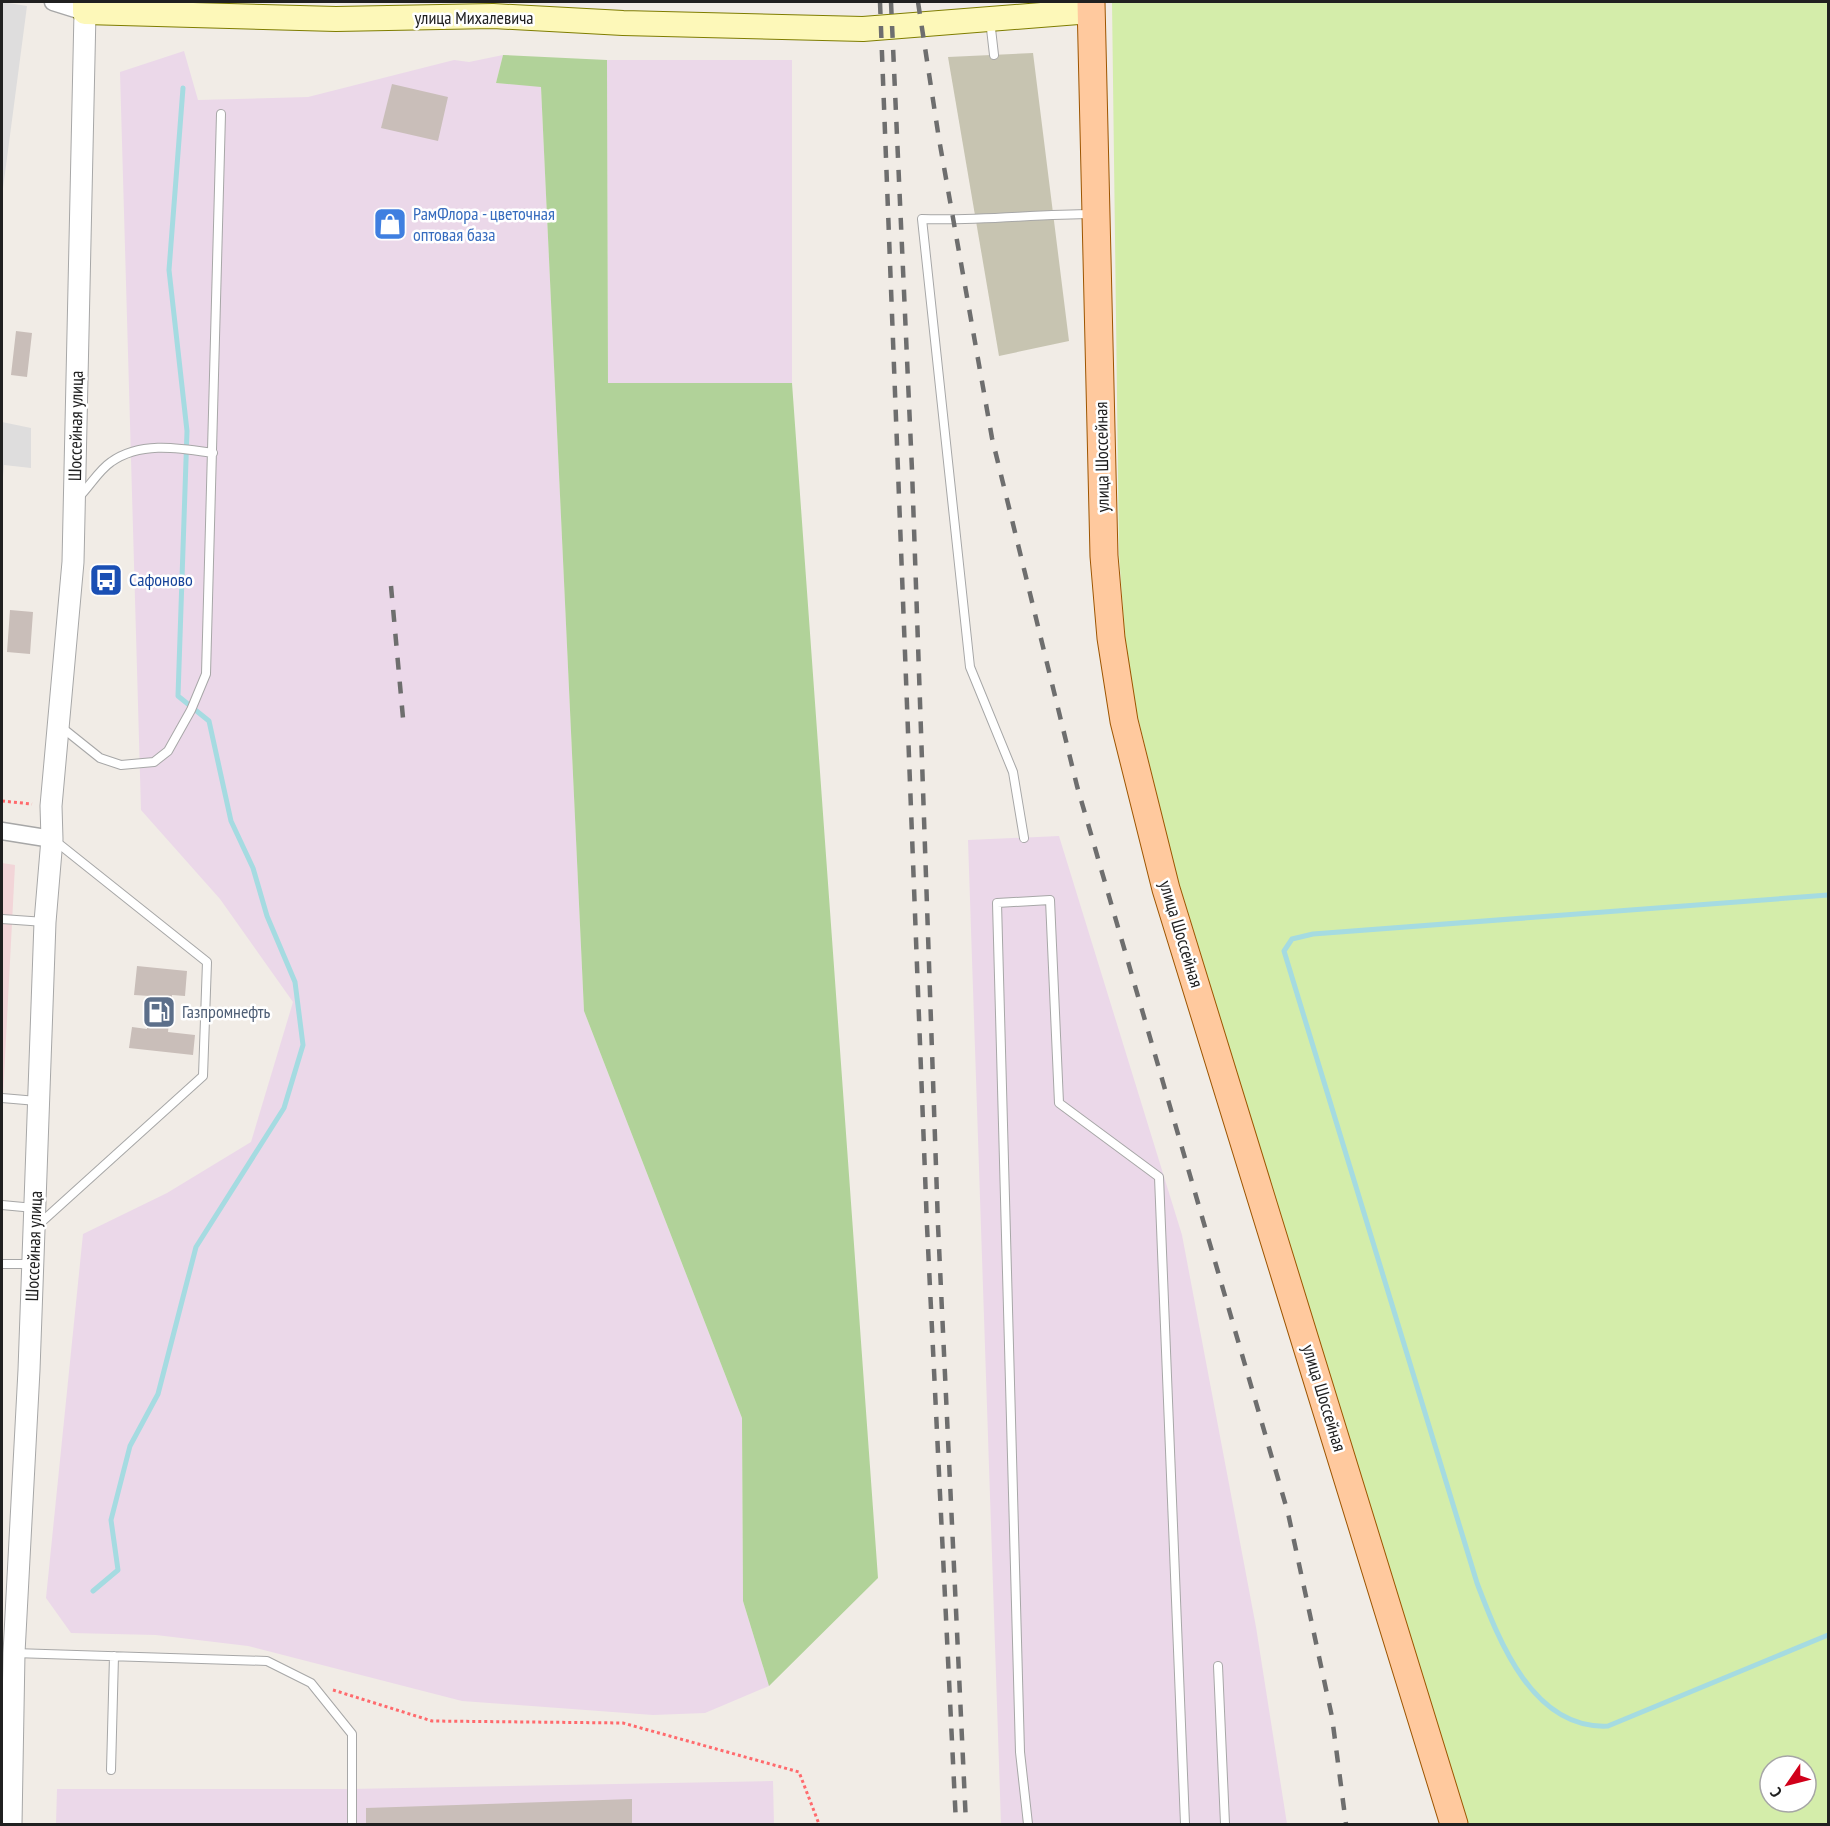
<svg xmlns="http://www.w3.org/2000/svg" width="1830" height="1826" viewBox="0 0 1830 1826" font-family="'PT Sans Narrow',sans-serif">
<rect width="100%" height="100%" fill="#f1ece6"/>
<!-- residential -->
<path fill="#dedddd" d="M2,2l25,4 -25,190z
M2,422l29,6v40l-27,-3 -2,24z"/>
<!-- commercial -->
<path fill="#f2d5d8" d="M2,863l13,2 -13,251z"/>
<!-- industrial -->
<path fill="#ebd8e9" d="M184,51l14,49 110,-3 146,-37 15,2 34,-7 -7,28 45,3 43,925 158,407 1,183 26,85 -64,27 -52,2 -191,-14 -214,-55 -92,-11 -85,-2 -25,-35 37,-364 84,-41 84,-51 42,-140 -73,-103 -79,-89 -21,-738z
M607,60h185v323h-184z
M1059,836l123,399 74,392 31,197h-286l-33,-984z
M773,1781l1,43h-718l1,-35h293z"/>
<!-- construction -->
<path fill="#c7c4b1" d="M1033,53l36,288 -70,15 -51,-299z"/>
<!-- grass -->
<path fill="#d4edaa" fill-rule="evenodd" d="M1112,2h716v1822h-360l-291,-947 -43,-176 -9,-62 -6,-85zM1770,1766h36v36h-36z"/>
<!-- forest -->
<path fill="#b1d299" d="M503,55l104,5 1,323h184l86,1195 -109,108 -26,-85 -1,-183 -158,-407 -43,-924 -45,-4z"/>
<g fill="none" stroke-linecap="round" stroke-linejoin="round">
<!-- stream -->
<path stroke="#a5dbe1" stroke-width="5" d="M1828,895l-515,39 -21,5 -8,12 193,632c22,58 56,147 131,143l220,-91
M93,1591l25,-21 -7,-50 19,-74 28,-52 38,-147 88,-139 19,-63 -8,-63 -28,-66 -14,-48 -22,-47 -22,-100 -31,-25 9,-265 -18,-161 14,-182"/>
</g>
<!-- building -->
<path fill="#c9beb9" d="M392,84l56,13 -10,44 -57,-13z
M16,331l16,2 -5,44 -16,-2z
M10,610l23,2 -3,42 -23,-2z
M137,966l50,5 -2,25 -13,-1 -4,37 27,3 -2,20 -64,-7 3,-21 15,2 3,-33 -16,-1z
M632,1799v25h-266v-16z"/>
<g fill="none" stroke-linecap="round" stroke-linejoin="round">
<defs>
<path id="service" d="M990,20l4,35
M79,497c10,-10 20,-27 32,-35 30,-21 68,-14 102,-9
M60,726l40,32 21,7 33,-3 14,-11 23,-41 15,-36 15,-560
M1024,838l-11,-66 -43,-105 -48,-448c57,2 114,-5 171,-5
M2,919l43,3
M2,1098l35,3
M2,1205l32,3
M37,1226l166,-150 4,-114 -153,-122
M2,1264h31
M14,1653l253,8 44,22 41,51v90
M1218,1666l7,158
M111,1770l3,-114
M1028,1824l-8,-72 -23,-849 53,-3 9,203 100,74 26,647"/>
<path id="minor" d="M53,2l32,10
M2,831l50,8"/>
<path id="tertiary" d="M11,1824l3,-171 15,-283 16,-448 7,-83 -1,-33 22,-244 12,-550"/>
<path id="secondary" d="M85,2v10l251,7 157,-3 130,7 240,6 228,-18"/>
<path id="primary" d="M1091,2l13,554 7,82 13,83 42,168 288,935"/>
</defs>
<!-- service casing -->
<use href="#service" stroke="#a7a7a7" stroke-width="10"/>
<!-- minor casing -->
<use href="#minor" stroke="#a7a7a7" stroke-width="19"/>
<!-- tertiary casing -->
<use href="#tertiary" stroke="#a7a7a7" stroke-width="23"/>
<!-- secondary casing -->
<use href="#secondary" stroke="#7f7d00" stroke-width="26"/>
<!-- primary casing -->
<use href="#primary" stroke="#9d5500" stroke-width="29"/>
<!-- path -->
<path stroke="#ff6a6d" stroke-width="3" stroke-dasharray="3 3" stroke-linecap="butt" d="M2,801l30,3
M333,1690l99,31 191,2 176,49 20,52"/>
<!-- service -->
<use href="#service" stroke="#fff" stroke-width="8"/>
<!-- minor -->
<use href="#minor" stroke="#fff" stroke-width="16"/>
<!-- tertiary -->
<use href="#tertiary" stroke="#fff" stroke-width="21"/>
<!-- secondary -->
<use href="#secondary" stroke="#fdf8b9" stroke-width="24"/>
<!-- primary -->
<use href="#primary" stroke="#ffc99e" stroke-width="27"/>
<!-- rail -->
<path stroke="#6e6e6e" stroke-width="4.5" stroke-dasharray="12 12" stroke-linecap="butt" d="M880,2l47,1224 29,598
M891,2l21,468 26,755 28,599
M918,2l21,137 53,299 85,348 211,727 44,204 14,107
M391,586l12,132"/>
</g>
<!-- icons -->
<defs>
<symbol id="shop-square" viewBox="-11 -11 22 22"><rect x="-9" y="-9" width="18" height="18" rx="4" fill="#3f7fe0" stroke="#fff"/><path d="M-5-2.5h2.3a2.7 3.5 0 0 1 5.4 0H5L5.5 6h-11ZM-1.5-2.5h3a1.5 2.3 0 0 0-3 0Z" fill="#fff"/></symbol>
<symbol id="bus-square" viewBox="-11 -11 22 22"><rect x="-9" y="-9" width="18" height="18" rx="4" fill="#1a4fb4" stroke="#fff"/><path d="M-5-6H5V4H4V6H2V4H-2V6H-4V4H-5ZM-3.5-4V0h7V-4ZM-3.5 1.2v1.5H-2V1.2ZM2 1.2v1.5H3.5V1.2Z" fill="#fff"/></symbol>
<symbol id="fuel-square" viewBox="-11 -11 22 22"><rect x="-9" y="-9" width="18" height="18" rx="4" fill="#5c6f8a" stroke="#fff"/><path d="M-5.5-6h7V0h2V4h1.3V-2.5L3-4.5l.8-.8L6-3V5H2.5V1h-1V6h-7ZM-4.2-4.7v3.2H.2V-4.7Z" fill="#fff"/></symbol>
</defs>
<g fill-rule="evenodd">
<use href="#shop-square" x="371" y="205" width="38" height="38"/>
<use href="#bus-square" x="87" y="561" width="38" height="38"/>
<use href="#fuel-square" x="140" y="993" width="38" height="38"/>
</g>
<g text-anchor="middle" stroke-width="5" stroke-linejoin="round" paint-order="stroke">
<!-- street labels -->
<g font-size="18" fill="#202020" stroke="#fff">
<text x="474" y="24">улица Михалевича</text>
<text transform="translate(76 426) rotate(-89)" y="6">Шоссейная улица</text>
<text transform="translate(1102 457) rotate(-91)" y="6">улица Шоссейная</text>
<text transform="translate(1181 934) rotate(73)" y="6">улица Шоссейная</text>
<text transform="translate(34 1246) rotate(-88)" y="6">Шоссейная улица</text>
<text transform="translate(1324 1398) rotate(73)" y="6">улица Шоссейная</text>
</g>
<!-- shop labels -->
<g font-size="18" fill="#366cbe" stroke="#fff" text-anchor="start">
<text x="413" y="220">РамФлора - цветочная<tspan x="413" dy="21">оптовая база</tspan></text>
</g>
<!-- transit labels -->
<g font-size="18" fill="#164399" stroke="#fff" text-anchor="start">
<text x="129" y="586">Сафоново</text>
</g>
<!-- service labels -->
<g font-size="18" fill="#4e5e75" stroke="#fff" text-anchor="start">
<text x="182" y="1018">Газпромнефть</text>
</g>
</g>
<!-- border -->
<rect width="1830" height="1826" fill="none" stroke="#202020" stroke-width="6"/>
<!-- north arrow -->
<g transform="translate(1788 1784) rotate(235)"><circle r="28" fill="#ffffff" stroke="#a6a6a6" stroke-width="1.5"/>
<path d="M0-4.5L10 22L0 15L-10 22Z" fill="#d1001a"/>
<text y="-9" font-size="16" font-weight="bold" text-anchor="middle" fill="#202020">С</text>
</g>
</svg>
